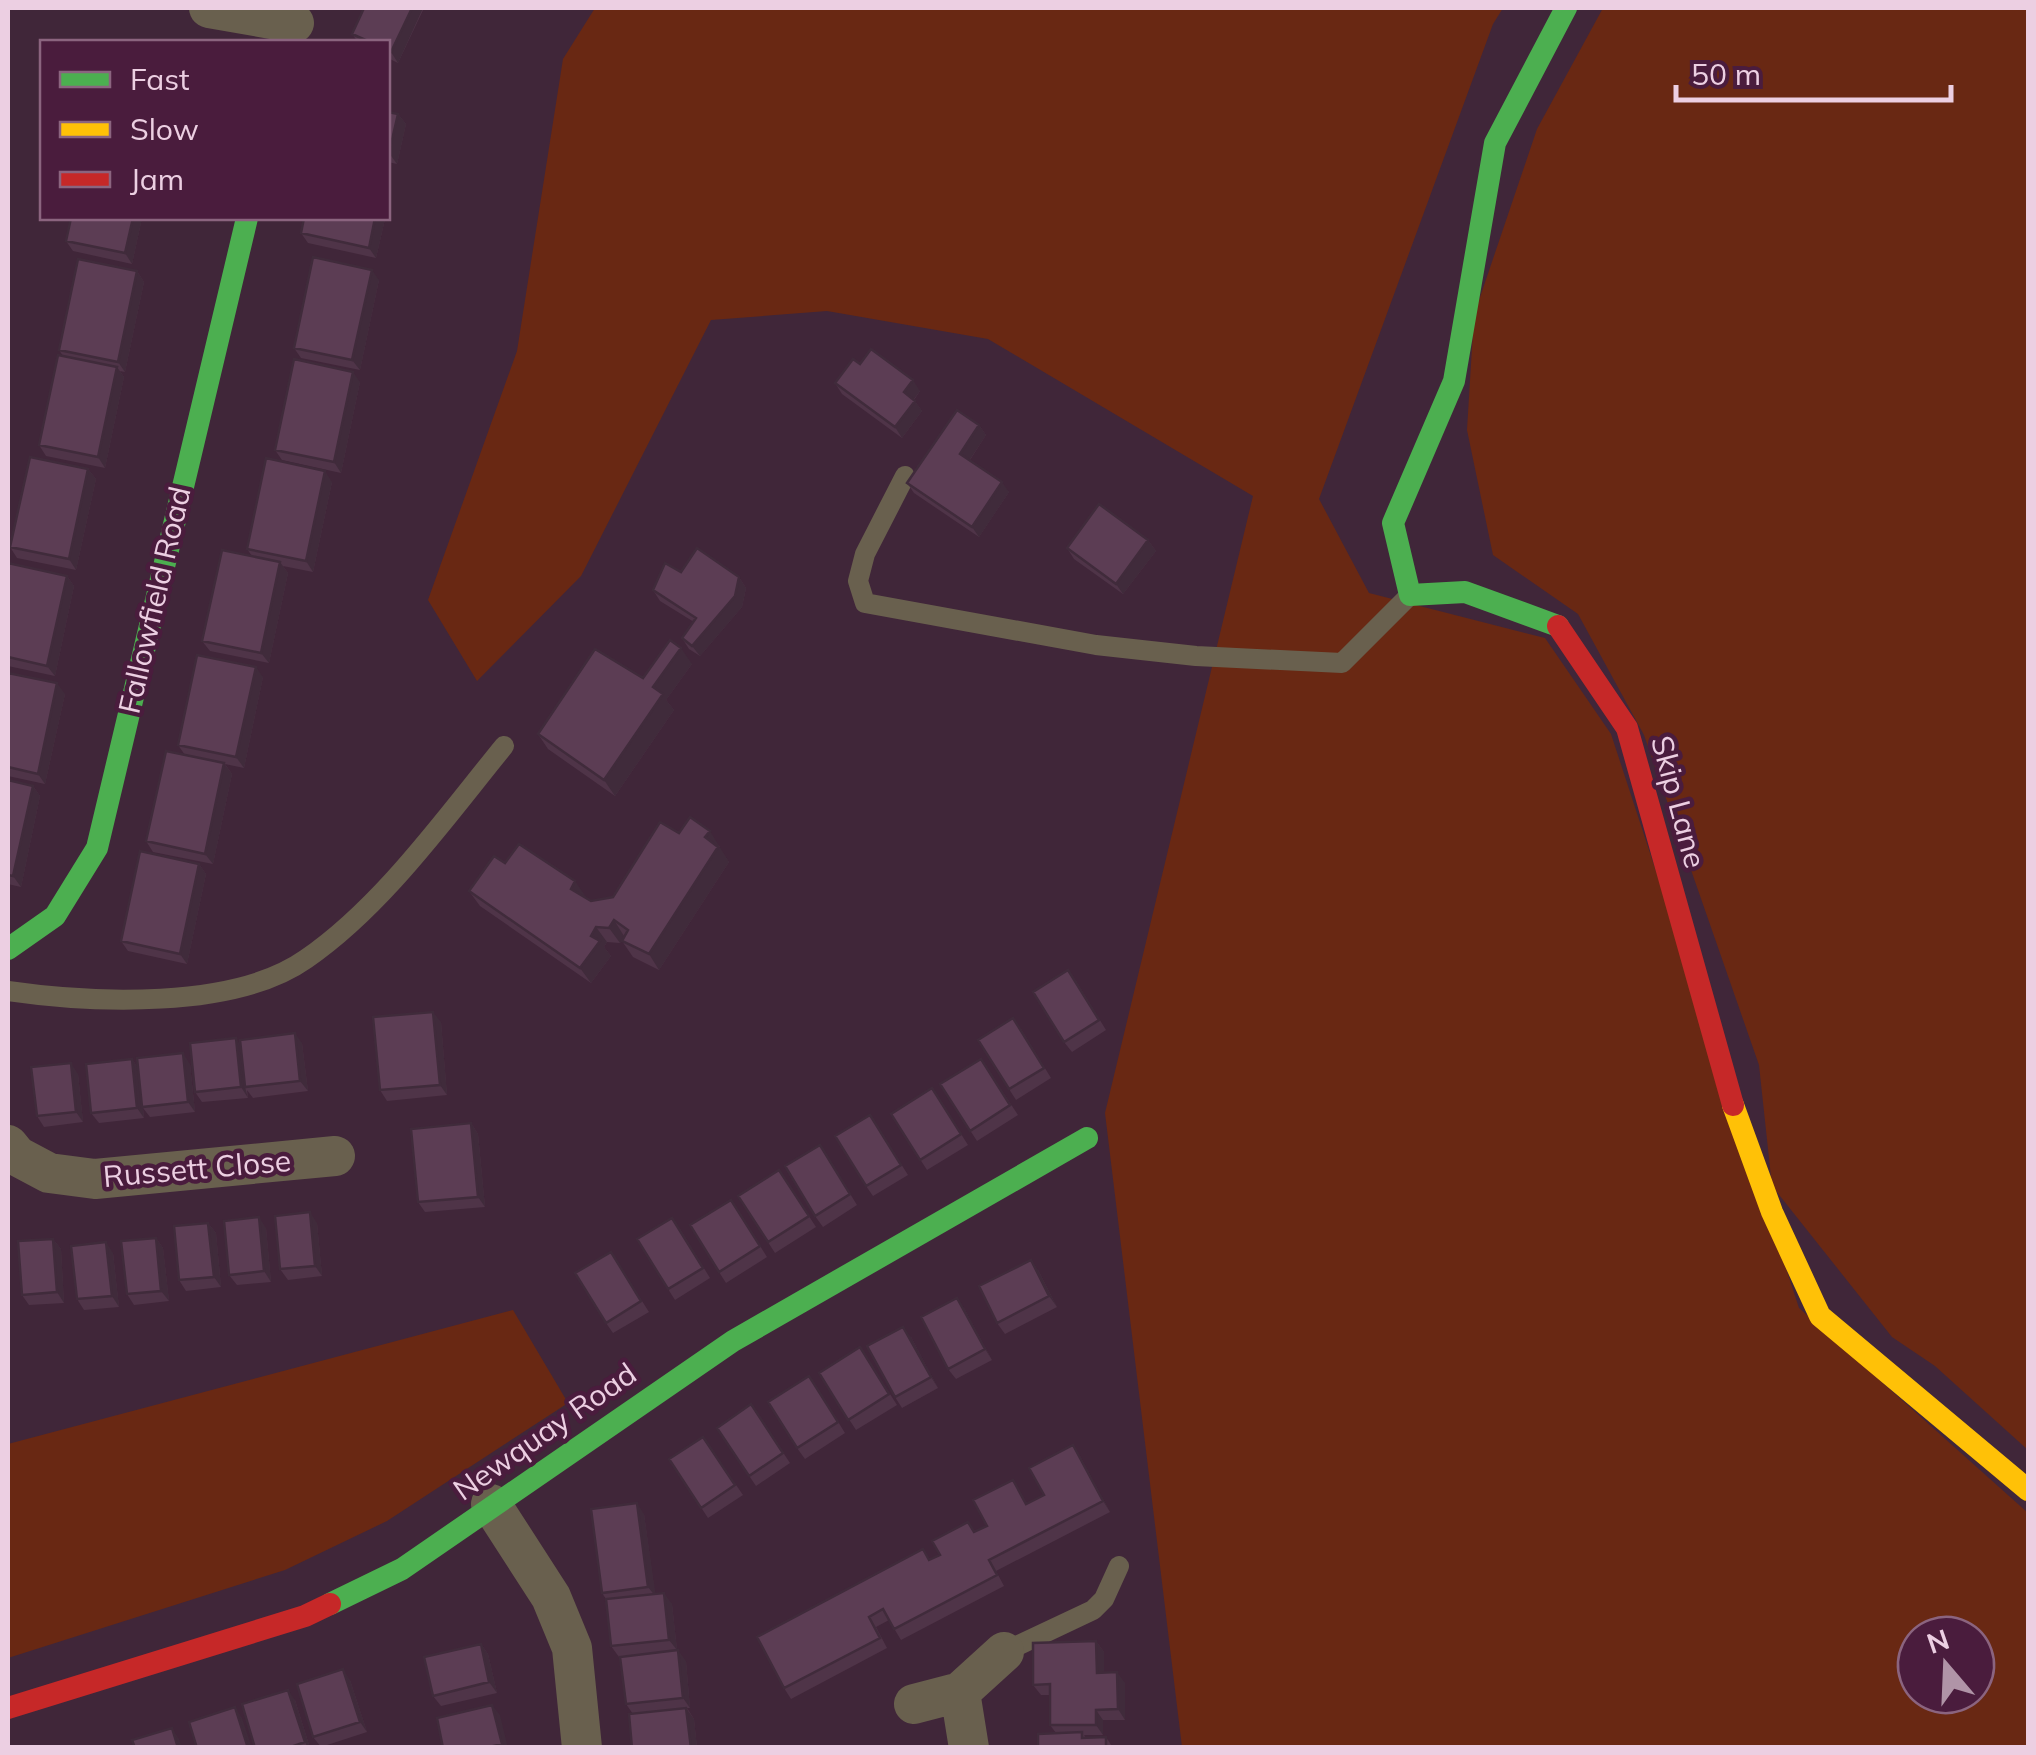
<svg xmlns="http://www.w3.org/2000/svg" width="2036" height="1755" viewBox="0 0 2036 1755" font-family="Mulish,sans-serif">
<rect width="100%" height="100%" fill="#402639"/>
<!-- green -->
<path fill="#692813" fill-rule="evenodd" d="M595,8h908l-10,16 -174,475 50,94 176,45 66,96 188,574 229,205v234h-846l-77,-634 148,-617 -265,-157 -161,-28 -116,9 -130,256 -104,105 -49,-81 89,-249 46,-292zM1916,1635h60v60h-60z
M1603,8h425v1442l-93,-84 -43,-29 -120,-151 -13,-121 -115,-330 -66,-121 -85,-59 -26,-125 7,-115 63,-186z
M513,1310l55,93 -181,118 -102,49 -277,88v-214z"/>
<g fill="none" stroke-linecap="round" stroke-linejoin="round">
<!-- lane -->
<path stroke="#69604e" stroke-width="20" d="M905,476l-40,78 -7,27 7,22 231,42 100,11 146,7 67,-67
M8,991c83,12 226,19 298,-32 76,-52 140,-142 198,-213
M1004,1652l89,-42 11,-11 15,-33"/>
<!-- street -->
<path stroke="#69604e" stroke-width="40" d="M209,8l85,15
M8,1145l9,11 32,17 46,6 240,-23
M491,1504l60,93 21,51 10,100
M960,1692l9,56
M914,1704l46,-12 44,-40"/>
<!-- fast -->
<path stroke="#4caf50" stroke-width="22" d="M1558,626l-93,-34 -55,3 -17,-72 61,-142 41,-238 71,-135
M8,949l47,-33 42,-68 150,-630
M330,1604l72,-35 331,-228 354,-203"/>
<!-- slow -->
<path stroke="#ffc107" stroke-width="22" d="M1733,1105l39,107 48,104 208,174"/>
<!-- jam -->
<path stroke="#c62828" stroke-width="22" d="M1558,626l69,102 106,377
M8,1708l297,-92 25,-12"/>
</g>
<!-- wall -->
<path fill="#4f3448" d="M424,8l-26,55 -10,-5v-16h-30l-6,-8z
M388,112l10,2 8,10 -9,40 -9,-2z
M71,218h71l-10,46 -59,-13 -7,-10z
M385,219l-9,39 -68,-15 -7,-10z
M137,271l7,11 -19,90 -5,-1 4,6 -19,91 -59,-12 -7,-11 24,-89 -4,-6z
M379,280l-19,90 -59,-12 -7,-10z
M860,364l60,27 -6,9 8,11 -20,27 -60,-44 -7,-11z
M360,382l-19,91 -59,-13 -7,-10z
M979,425l7,10 -16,25 39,32 -30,45 -65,-44 -7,-10z
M88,469l8,10 -20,91 -59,-12 -7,-11z
M332,482l-19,90 -30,-6 5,7 -19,90 -59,-12 -8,-10 50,-85 -5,-7z
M1148,540l8,11 -33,43 -49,-35 -7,-11z
M8,563l59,13 7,10 -19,90 -47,-10z
M681,572l58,5 7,11 -4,19 -42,49 -11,-7 -7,-11 12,-16 -34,-21 -7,-11z
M692,664l-26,36 8,10 -59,86 -67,-47 -10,-15 105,-56z
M8,673l57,21 -20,90 -37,-8z
M263,677l-19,91 -19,-4 7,10 -19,90 -60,-12 -7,-11 39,-86 -7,-10z
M8,780l25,6 7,10 -19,91 -13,-3z
M679,833l41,13 -1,2 10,14 -70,108 -26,-13 -11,-16 2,-5 -4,7 -13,-1 -3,5 7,9 -20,27 -111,-77 -11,-15 36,-28 81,34 5,4 22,-4z
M199,864l7,10 -19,90 -59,-13 -7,-10z
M1076,981l30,49 -34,22 -8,-10z
M441,1022l6,73 -60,6 -7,-11z
M1021,1029l30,49 -35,22 -7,-11z
M302,1043l6,48 -55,7 -6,-8 1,8 -46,4 -7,-10 45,-47z
M132,1059l6,9 52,-4 5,48 -45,5 -7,-9 1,10 -45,5 -8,-10z
M981,1059l37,56 -41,26 -37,-57z
M78,1074l5,48 -39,5 -7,-11z
M932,1088l36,57 -41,25 -36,-56z
M870,1115l38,60 -35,21 -7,-10z
M471,1123l7,11 7,73 -60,5 -7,-10z
M820,1145l37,60 -34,22 -8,-11z
M779,1170l37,57 -41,26 -37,-57z
M738,1210l29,47 -41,26 -7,-11z
M208,1223l8,10 5,54 -35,4 -7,-11z
M317,1223l5,53 -34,4 -8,-11z
M266,1228l5,54 -34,3 -8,-10z
M680,1229l30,49 -35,22 -7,-11z
M156,1238l7,10 6,53 -35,4 -7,-11z
M53,1239l8,10 3,54 -35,2 -7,-10z
M611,1252l38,60 -36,21 -7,-10z
M113,1253l6,54 -35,3 -7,-11z
M1038,1270l19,37 -52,27 -8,-11z
M964,1308l28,52 -36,19 -8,-10z
M911,1337l27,51 -36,20 -7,-11z
M860,1347l37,58 -41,25 -37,-57z
M816,1386l29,47 -40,26 -8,-11z
M751,1404l39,59 -34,23 -39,-58z
M703,1437l40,58 -35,23 -39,-59z
M1073,1445l7,11 30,56 -114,59 8,15 -103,54 -12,-20 -13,7 11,21 -96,51 -7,-11 147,-129 9,-4 28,-33 7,10 12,-6 26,-46 14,24 17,-9z
M644,1514l11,80 17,10 5,46 -58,7 -8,-11 -5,-47 -4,-6z
M1096,1641l8,11v21l21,10v37h-22v15h-19l2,3 20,-1 7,11h-75l18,-15 -6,-8v-30h-9l-8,-10z
M481,1644l7,10 9,39 -56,13 -8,-10z
M686,1661l4,47h-3l7,11 3,29h-65l1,-34 -7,-10z
M350,1680l17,52 -46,15 -8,-10z
M295,1700l15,48h-55z"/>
<!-- shaded-wall -->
<path fill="#402b3b" d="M412,8h11l-25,55 -7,-11z
M398,114l8,10 -9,40 -8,-11z
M133,218h9l-10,46 -7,-11z
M375,218h9l1,1 -9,39 -7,-10z
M372,270l7,10 -19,90 -8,-10z
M137,271l7,11 -19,90 -7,-10z
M117,367l7,10 -19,91 -7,-11z
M353,372l7,10 -19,91 -7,-11z
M913,380l7,11 -9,12 -7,-11z
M915,401l7,10 -20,27 -7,-11z
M979,425l7,10 -19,29 -7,-10z
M88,469l8,10 -20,91 -7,-11z
M325,471l7,11 -19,90 -7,-11z
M1002,482l7,10 -30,45 -7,-10z
M1148,540l8,11 -33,43 -7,-10z
M280,562l8,11 -19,90 -8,-10z
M67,576l7,10 -19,90 -8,-10z
M739,577l7,11 -4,19 -42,49 -8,-10z
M681,648l11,16 -26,36 8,10 -59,86 -11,-16 49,-93z
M256,667l7,10 -19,91 -8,-11z
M57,683l8,11 -20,90 -7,-10z
M224,763l8,11 -19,90 -8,-10z
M33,786l7,10 -19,91 -8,-11z
M710,831l19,31 -70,108 -10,-16z
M199,864l7,10 -19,90 -7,-10z
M575,881l11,16 -4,8 -11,-16z
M614,920l10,16 -4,7 -11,-15z
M596,927l11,15 -3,5 7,9 -20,27 -11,-15 11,-32z
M433,1012l8,10 6,73 -7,-10z
M295,1033l7,10 6,48 -8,-10z
M236,1038l7,11 2,38 3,11 -7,-11z
M183,1053l7,11 5,48 -7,-10z
M132,1059l7,10 5,49 -7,-10z
M71,1063l7,11 5,48 -7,-10z
M471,1123l7,11 7,73 -7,-10z
M310,1212l7,11 5,53 -7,-10z
M259,1217l7,11 5,54 -7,-11z
M208,1223l8,10 5,54 -7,-10z
M156,1238l7,10 6,53 -8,-10z
M53,1239l8,10 3,54 -7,-11z
M106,1242l7,11 6,54 -7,-11z
M8,1246l2,51 -2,-4z
M1031,1260l7,10 19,37 -8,-11z
M957,1298l7,10 28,52 -7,-11z
M903,1327l8,10 27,51 -7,-11z
M1073,1445l7,11 30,56 -7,-11z
M637,1503l7,11 12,83 -8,-10z
M664,1593l8,11 5,46 -8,-10z
M1096,1641l8,11v32l-7,-11z
M481,1644l7,10 9,39 -8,-11z
M678,1650l8,11 4,47 -7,-10z
M343,1669l7,11 17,52 -7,-10z
M1117,1672l8,11v37l-7,-11z
M288,1690l7,10 15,48h-2l-3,-6z
M492,1705l8,10 8,33h-3l-3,-4z
M235,1707l7,11 10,30h-4z
M686,1708l8,11 3,29h-6z
M1096,1710l7,10v15l-7,-10z
M172,1728l7,11 3,9h-4z"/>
<!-- building -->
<path fill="#5c3d54" stroke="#402b3b" stroke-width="2.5" d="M364,8h48l-21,44 -3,-1v-9h-18l-18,-8z
M388,112l10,2 -9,39h-1z
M71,218h62l-8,35 -59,-12z
M304,218h71l-6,30 -68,-15z
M313,257l59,13 -20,90 -58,-12z
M78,259l59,12 -19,91 -59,-12z
M871,349l42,31 -9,12 11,9 -20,26 -60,-44 18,-24 7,5z
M58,355l59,12 -19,90 -59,-12z
M294,359l59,13 -19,90 -59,-12z
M957,410l22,15 -19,29 42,28 -30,45 -65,-44z
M30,457l58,12 -19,90 -59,-12z
M266,458l59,13 -19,90 -59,-12z
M1099,504l49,36 -32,44 -49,-36z
M697,548l42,29 -4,19 -43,50 -10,-8 14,-20 -43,-28 12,-27 16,9z
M222,550l58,12 -19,91 -59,-12z
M8,563l59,13 -20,90 -39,-9z
M670,640l11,8 -28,39 10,7 -59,86 -66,-46 57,-85 48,29z
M197,655l59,12 -20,90 -58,-12z
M8,673l49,10 -19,91 -30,-7z
M166,751l58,12 -19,91 -59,-13z
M8,780l25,6 -20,90 -5,-1z
M690,817l20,14 -5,6 13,10 -69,107 -27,-13 6,-11 -14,-10 -5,8 -13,-1 -5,9 9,5 -20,27 -111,-77 25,-35 11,7 14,-19 56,37 -4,8 20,12 22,-4 47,-75 19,11z
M140,851l59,13 -19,90 -59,-13z
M1068,970l31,50 -35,22 -31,-50z
M433,1012l7,73 -60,5 -7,-73z
M1013,1018l31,50 -35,21 -31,-49z
M295,1033l5,48 -55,6 -5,-47z
M236,1038l5,49 -46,5 -5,-49z
M183,1053l5,49 -46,5 -5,-49z
M132,1059l5,49 -46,5 -5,-49z
M981,1059l29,46 -40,26 -30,-47z
M71,1063l5,49 -39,4 -6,-49z
M932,1088l29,46 -41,26 -29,-46z
M870,1115l31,50 -35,21 -31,-50z
M471,1123l7,74 -60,5 -7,-73z
M820,1145l30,49 -35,22 -30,-50z
M779,1170l30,46 -41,26 -30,-46z
M731,1200l29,46 -41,26 -29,-47z
M310,1212l5,54 -35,3 -5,-53z
M259,1217l5,54 -35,4 -5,-54z
M672,1218l31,50 -35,21 -31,-50z
M208,1223l6,54 -35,3 -5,-54z
M156,1238l5,53 -34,3 -6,-53z
M53,1239l4,53 -35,3 -4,-54z
M106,1242l6,54 -35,3 -6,-53z
M611,1252l30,49 -35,22 -31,-50z
M1031,1260l18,36 -52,27 -18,-37z
M957,1298l28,51 -37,20 -27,-52z
M903,1327l28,50 -36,20 -28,-51z
M860,1347l29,47 -41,26 -29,-47z
M809,1376l29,46 -41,26 -29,-46z
M751,1404l32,49 -34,23 -32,-48z
M703,1437l32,48 -34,23 -32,-49z
M1073,1445l30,56 -114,59 8,15 -103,54 -11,-20 -14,8 11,21 -96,50 -27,-51 166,-88 6,11 11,-5 -8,-14 36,-19 6,10 13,-6 -14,-26 40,-20 13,24 18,-9 -15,-27z
M637,1503l11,84 -46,6 -11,-84z
M664,1593l5,47 -58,6 -5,-47z
M1096,1641l1,32 20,-1 1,37 -22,1v15h-46v-41l-17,1v-42z
M481,1644l8,38 -56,14 -9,-39z
M678,1650l5,48 -57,6 -6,-47z
M343,1669l17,53 -47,15 -16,-53z
M288,1690l17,52 -17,6h-33l-13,-44z
M492,1705l10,39 -17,4h-42l-6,-30z
M235,1707l13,41h-51l-8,-26z
M686,1708l5,40h-59l-3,-34z
M172,1728l6,20h-43l-3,-8z
M1082,1732v6l24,-1v11h-68v-14z"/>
<g text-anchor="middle" stroke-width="9" stroke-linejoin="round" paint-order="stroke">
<!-- street labels -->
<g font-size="30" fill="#eccfe2" stroke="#4a1c3d">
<text transform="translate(155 600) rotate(-77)" y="10">Fallowfield Road</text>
<text transform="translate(1678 802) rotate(75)" y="10">Skip Lane</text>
<text transform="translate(197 1169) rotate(-5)" y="10">Russett Close</text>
<text transform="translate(545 1432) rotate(-35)" y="10">Newquay Road</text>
</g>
</g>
<!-- border -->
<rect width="2036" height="1755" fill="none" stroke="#eccfe2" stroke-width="20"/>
<!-- legend -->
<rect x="40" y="40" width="350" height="180" fill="#4a1c3d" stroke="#8b647f" stroke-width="2.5"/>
<rect x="60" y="72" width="50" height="15" fill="#4caf50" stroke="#8b647f" stroke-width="2.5"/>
<text x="130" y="90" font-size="30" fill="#eccfe2">Fast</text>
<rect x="60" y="122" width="50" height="15" fill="#ffc107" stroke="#8b647f" stroke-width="2.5"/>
<text x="130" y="140" font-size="30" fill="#eccfe2">Slow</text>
<rect x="60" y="172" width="50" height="15" fill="#c62828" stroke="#8b647f" stroke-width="2.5"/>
<text x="130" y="190" font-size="30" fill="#eccfe2">Jam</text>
<!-- north arrow -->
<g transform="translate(1946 1665) rotate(341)"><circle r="48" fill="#4a1c3d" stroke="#8b647f" stroke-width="2.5"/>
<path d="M0-8L18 38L0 25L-18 38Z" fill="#b094a7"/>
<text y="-15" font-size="28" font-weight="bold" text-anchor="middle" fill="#eccfe2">N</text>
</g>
<!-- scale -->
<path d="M1676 85v15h275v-15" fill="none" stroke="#eccfe2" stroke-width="5"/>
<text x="1691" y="85" font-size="30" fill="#eccfe2" stroke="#4a1c3d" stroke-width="8" paint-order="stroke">50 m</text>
</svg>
